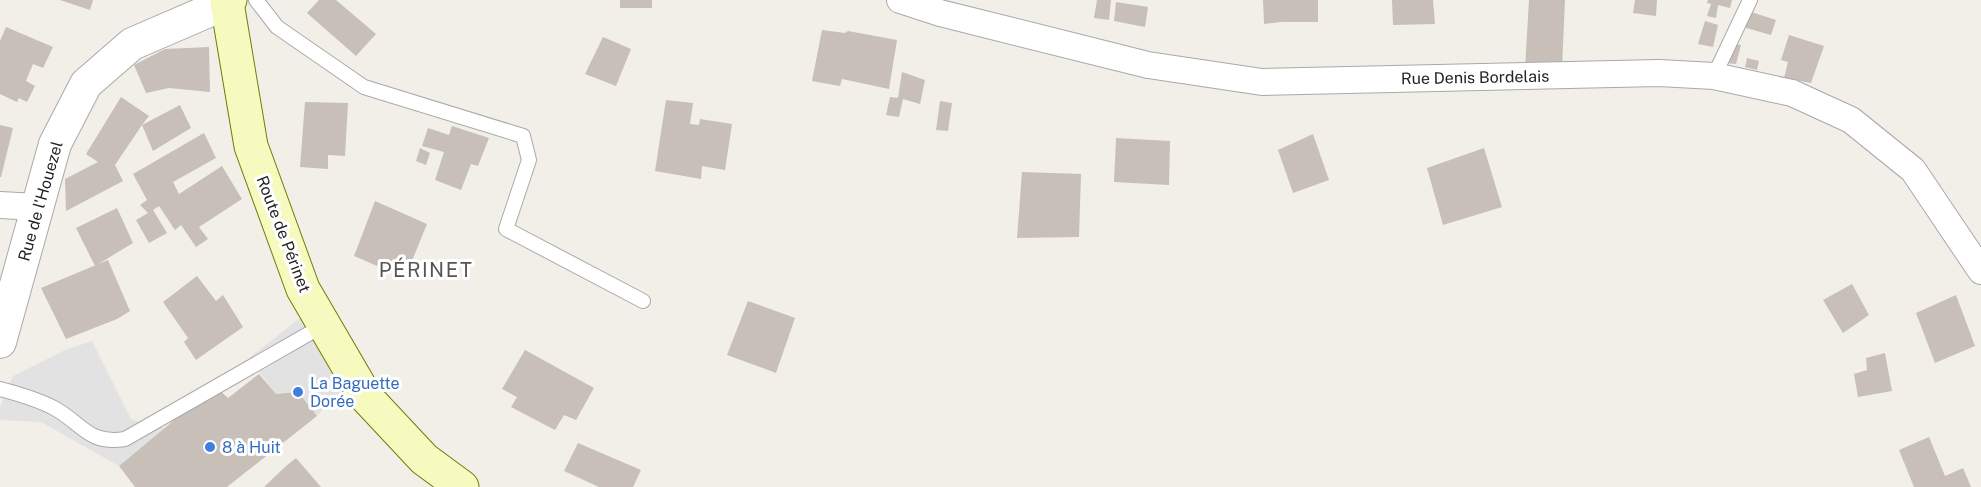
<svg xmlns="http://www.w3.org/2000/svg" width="1981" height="487" viewBox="0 0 1981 487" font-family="'Public Sans',sans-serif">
<rect width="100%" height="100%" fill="#f2efe9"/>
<!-- parking -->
<path fill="#e2e2e2" d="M304,315l39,74 -26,27 -19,-24 -22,2 -27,-36z
M92,341l39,78 33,9 -45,38 -78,-44 -41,-2v-13l13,-31 52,-26z"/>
<!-- building -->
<path fill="#c7bfb8" d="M60,0h33l-3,10z
M319,0h17l40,34 -20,22 -49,-43z
M620,0h32v8h-32z
M1097,0h14l-2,20 -15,-2z
M1263,0h55v22h-37l-17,2z
M1392,0h41l2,24 -42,1z
M1529,0h36l-3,68 -37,1z
M1635,0h22l-1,16 -23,-3z
M1708,0h24l-2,8 -12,-3 -2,13 -9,-2 4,-12 -4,-1z
M1116,2l32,5 -3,20 -31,-6z
M1745,10l31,10 -5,15 -32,-9z
M1705,21l13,4 -5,22 -15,-3z
M6,27l47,20 -10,21 -10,-4 -7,17 9,5 -8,16 -8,-4 -2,4 -17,-8v-53z
M822,30l23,3 3,-2 49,9 -8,49 -47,-10 -2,7 -28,-5z
M1789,35l35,11 -13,37 -27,-5 4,-16 -7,-2z
M603,37l28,12 -15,37 -31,-12z
M1733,44l8,1 -5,19 -11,-1z
M209,47l1,45 -41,-4 -23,5 -12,-28 31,-16z
M1747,58l12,3 -2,9 -12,-3z
M902,72l23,8 -5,24 -17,-5 -4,18 -13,-2 4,-18 8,1z
M121,97l28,19 -7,9 -27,40 8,16 -57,30 -1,-32 33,-17 -12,-8z
M666,100l27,3 -3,21 9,1 1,-6 32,5 -7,46 -23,-4 -1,13 -46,-8z
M940,101l12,2 -4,28 -12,-1z
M305,102l43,1 -3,53 -17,-1v14l-28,-2z
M180,105l11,23 -38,23 -11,-26z
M0,125l13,3 -12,49h-1z
M452,126l37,12 -11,28 -7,-2 -10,26 -26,-10 9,-28 -22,-6 6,-18 21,7z
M204,133l12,25 -43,24 6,12 43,-28 20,33 -43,28 9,12 -12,8 -15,-22 -6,5 -16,-24 -6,4 14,23 -18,10 -13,-23 12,-7 -8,-8 7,-5 -14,-26z
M1313,134l16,46 -36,13 -15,-43z
M1116,138l54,3 -1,44 -55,-3z
M420,148l10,5 -4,12 -10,-4z
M1484,148l18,59 -59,18 -16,-57z
M1022,172l59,2 -2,63 -62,1z
M375,201l52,23 -22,54 -51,-22z
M117,208l16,35 -38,23 -19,-38z
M108,260l22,51 -13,8 -51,20 -25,-51z
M197,276l19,25 7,-6 20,32 -47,33 -12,-18 4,-4 -25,-36z
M1852,284l17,31 -26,18 -20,-33z
M1956,295l19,51 -40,17 -19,-50z
M748,301l47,17 -19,55 -49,-18z
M525,350l69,38 -18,32 -12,-5 -9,15 -44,-23 6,-10 -15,-8z
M1885,353l7,38 -34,6 -4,-23 13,-4 -1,-12z
M259,374l17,20 22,-2 19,24 -90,71h-92l-16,-21 96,-80 13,12z
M1929,437l16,39 18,-8 8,19h-57l-15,-37z
M578,443l63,27 -8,17h-34l-35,-16z
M296,458l25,29h-57l21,-20z"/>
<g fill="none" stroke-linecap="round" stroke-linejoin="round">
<defs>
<path id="service" d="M256,0l21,27 87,60 159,49 6,24 -23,69 137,72
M1714,76l36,-76
M0,389c19,5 37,10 54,19 28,15 34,37 71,31l199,-114"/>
<path id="minor" d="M900,0l40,13 208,52 114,17 397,-9 55,3 78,17 59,27 62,50 68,101
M0,205l37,2"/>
<path id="tertiary" d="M0,342l55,-198 31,-60 46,-40 95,-41"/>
<path id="secondary" d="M230,0l-3,3 24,143 52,143 63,108 58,62 38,28"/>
</defs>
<!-- service casing -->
<use href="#service" stroke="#a9a9a9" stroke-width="16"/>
<!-- minor casing -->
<use href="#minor" stroke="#a9a9a9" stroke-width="28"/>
<!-- tertiary casing -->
<use href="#tertiary" stroke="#a9a9a9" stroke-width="34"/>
<!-- secondary casing -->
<use href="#secondary" stroke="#707d05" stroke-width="35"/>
<!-- service -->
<use href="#service" stroke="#fff" stroke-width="14"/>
<!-- minor -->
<use href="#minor" stroke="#fff" stroke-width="26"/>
<!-- tertiary -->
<use href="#tertiary" stroke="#fff" stroke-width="32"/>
<!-- secondary -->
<use href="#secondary" stroke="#f7fabf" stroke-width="33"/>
</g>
<!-- markers -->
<g fill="#3f7fe0" stroke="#fff" stroke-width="2">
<circle cx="298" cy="392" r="6"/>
<circle cx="210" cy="447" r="6"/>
</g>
<g text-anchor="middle" stroke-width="6" stroke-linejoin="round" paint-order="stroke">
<!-- street labels -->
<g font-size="16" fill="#222" stroke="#fff">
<text transform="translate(1475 77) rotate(-1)" y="6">Rue Denis Bordelais</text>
<text transform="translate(40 201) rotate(-74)" y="6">Rue de l'Houezel</text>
<text transform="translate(284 234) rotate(69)" y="6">Route de Périnet</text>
</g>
<!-- shop labels -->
<g font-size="16" fill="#366cbe" stroke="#fff" text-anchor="start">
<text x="310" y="389">La Baguette<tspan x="310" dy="18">Dorée</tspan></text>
<text x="222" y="453">8 à Huit</text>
</g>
<!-- quarter labels -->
<g font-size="20" letter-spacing="1.5" fill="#555" stroke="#fff">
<text x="426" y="277">PÉRINET</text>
</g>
</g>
</svg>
